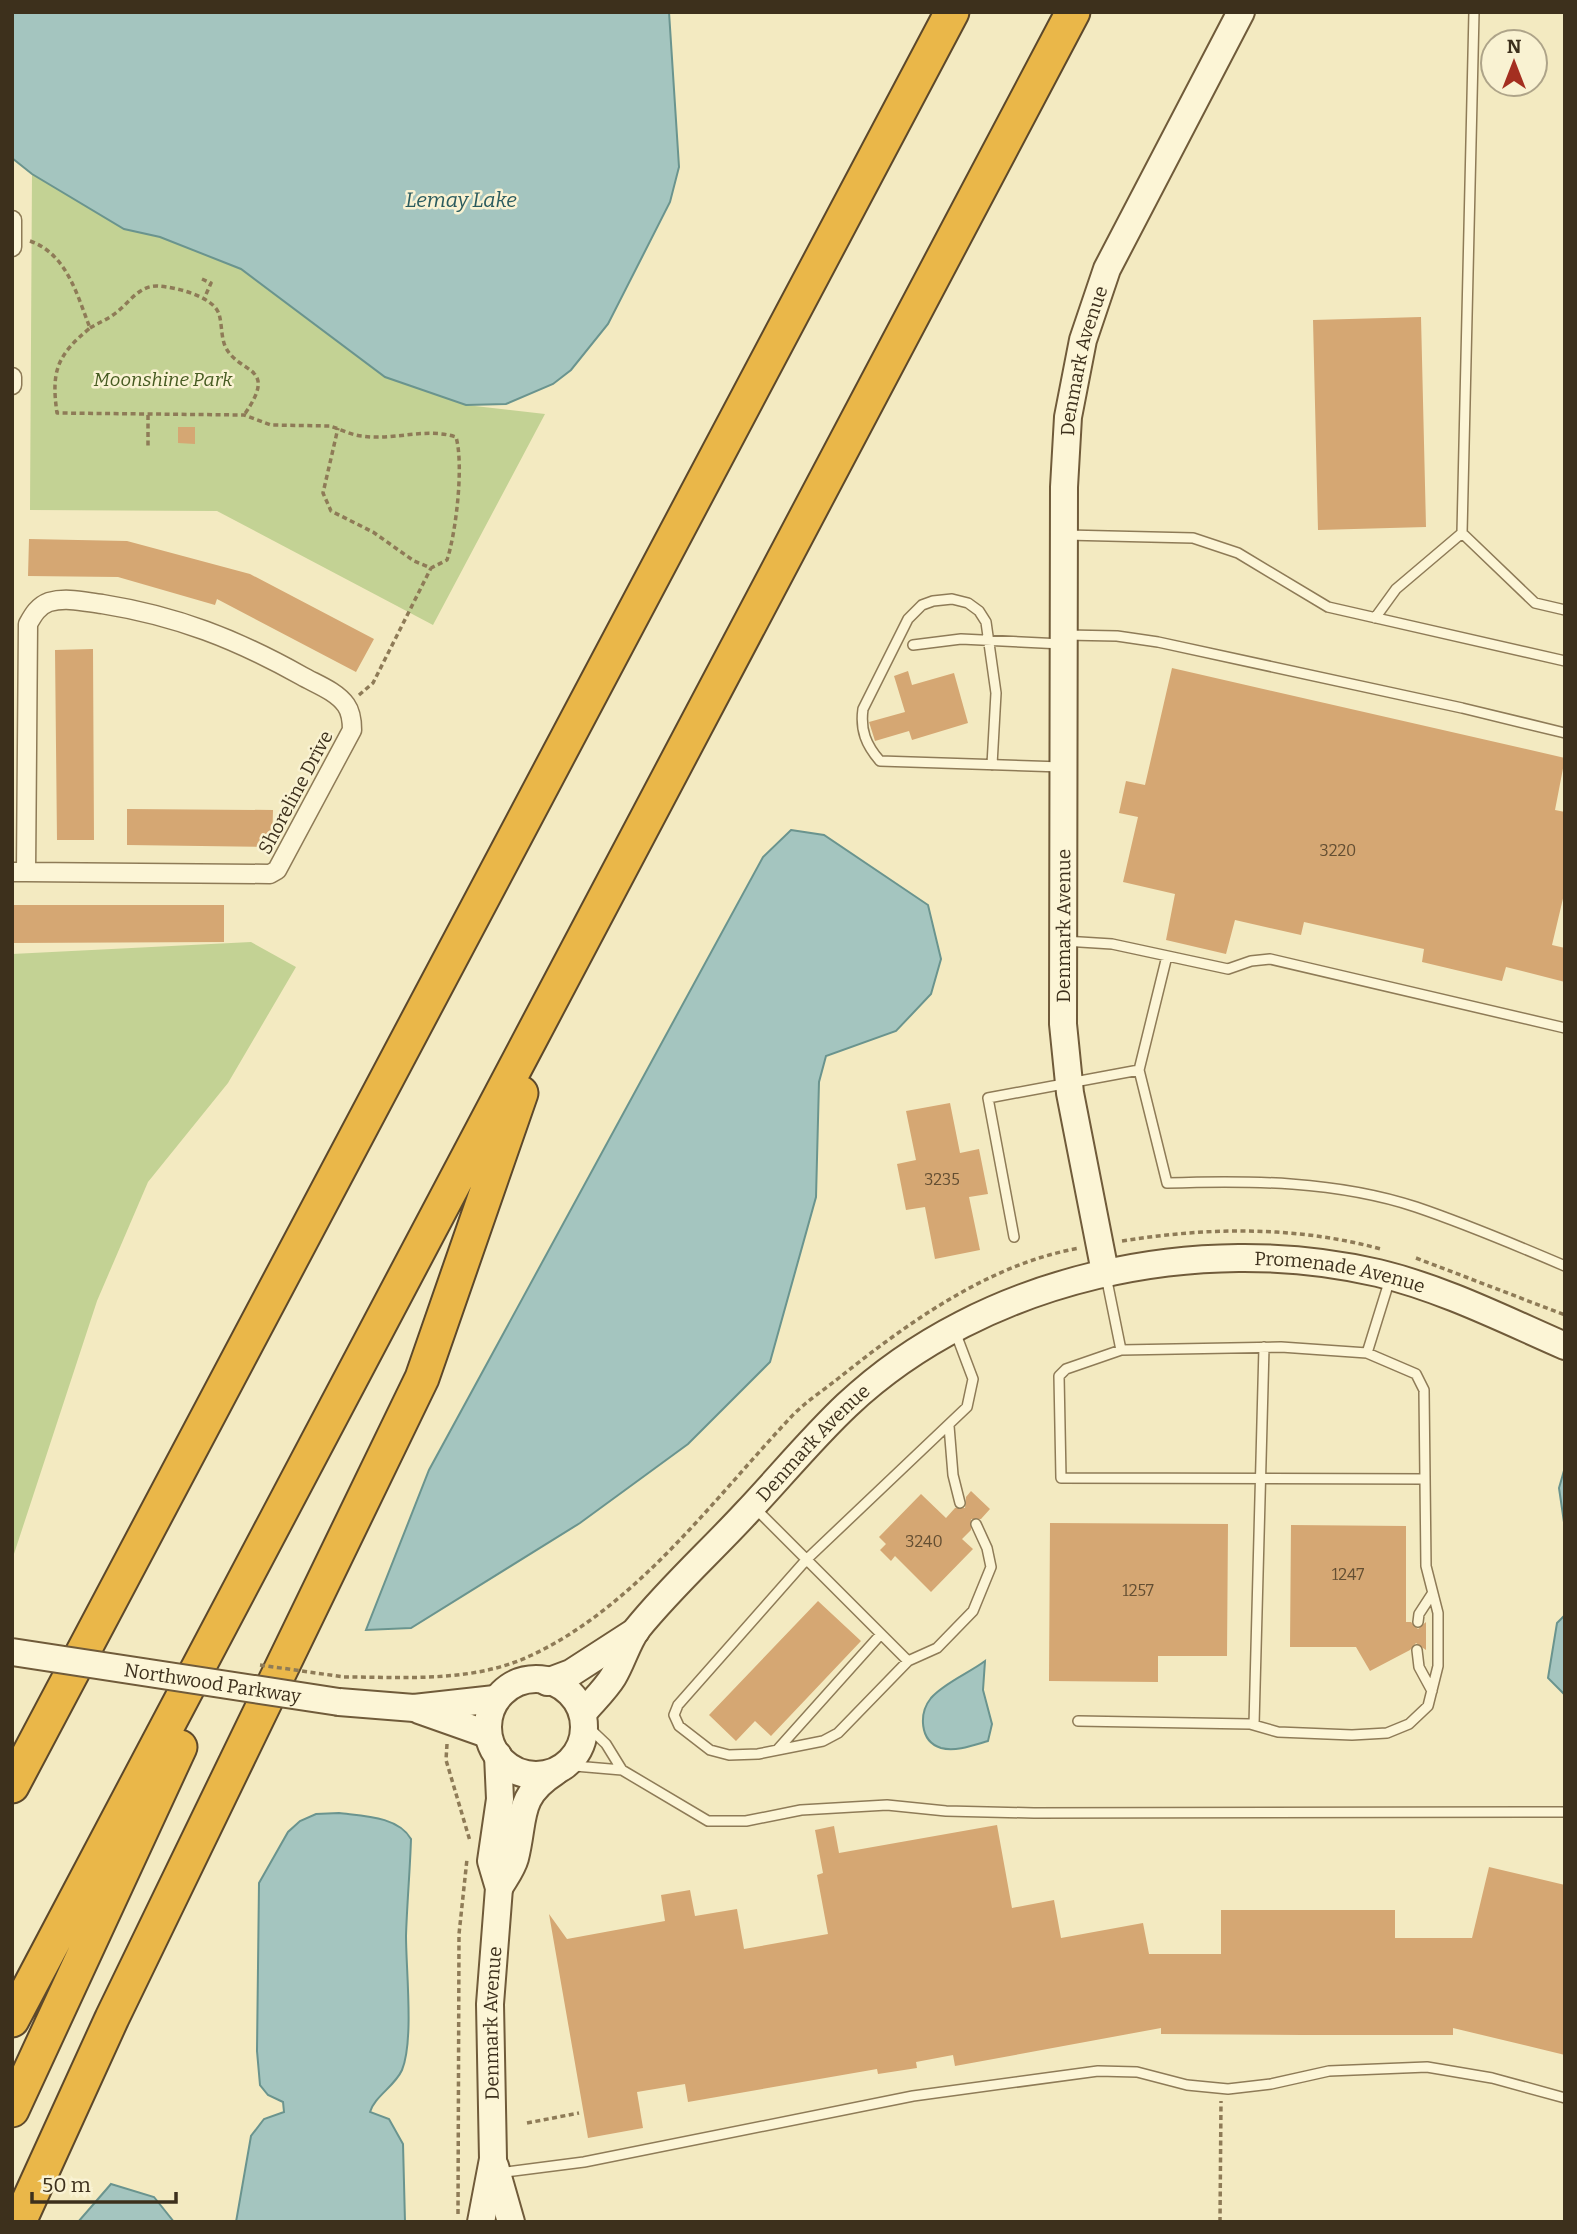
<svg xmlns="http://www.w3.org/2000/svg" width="1577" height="2234" viewBox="0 0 1577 2234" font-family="Bitter,serif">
<rect width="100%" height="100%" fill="#f3eac1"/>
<!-- green -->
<path fill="#c3d294" d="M32,174l92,55 36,8 81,32 144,108 81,28 79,9 -112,211 -216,-114 -187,-1z
M251,942l45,25 -68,116 -80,99 -51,119 -85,259v-606z"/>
<!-- water -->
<path fill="#a4c5bf" stroke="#6a948e" stroke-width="2" d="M12,12h657l10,155 -9,35 -62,122 -37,46 -18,14 -47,20 -40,1 -81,-28 -144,-108 -81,-32 -36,-8 -92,-55 -20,-16z
M791,830l33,5 104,70 13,54 -10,35 -35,37 -70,25 -7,26 -3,115 -46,165 -82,82 -108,79 -169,105 -45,2 63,-160 334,-613z
M1565,1467v62l-6,-41z
M1565,1615v80l-17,-17 9,-55z
M985,1661l-2,29 9,34 -4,17c-14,4 -32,11 -47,7 -22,-7 -22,-35 -10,-50 13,-15 38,-25 54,-37z
M339,1813c23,3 59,3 72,26 -1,32 -4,64 -5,97 0,34 8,105 -4,134 -7,16 -28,27 -32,42l19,7 14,25 2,78h-169l15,-86 13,-17 20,-7 -1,-10 -15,-7 -8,-10 -3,-34 2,-168 29,-51 12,-11 16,-7z
M111,2184l43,13 20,25h-96z"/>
<!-- building -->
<path fill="#d5a773" d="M1421,317l5,210 -108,3 -5,-210z
M178,427h17v17l-17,-1z
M29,539l98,2 123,33 124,65 -18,33 -139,-73 -2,6 -97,-28 -90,-1z
M93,649l1,191h-37l-2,-190z
M1172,668l393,90 -10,52 10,2v78l-13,55 13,3v34l-59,-15 -4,14 -80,-19 2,-13 -120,-27 -3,13 -66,-15 -9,34 -60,-14 9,-46 -52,-12 15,-65 -19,-4 7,-32 19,4z
M908,671l4,14 42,-12 14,50 -56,17 -3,-9 -34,10 -6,-19 36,-10 -11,-36z
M127,809l146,1 -1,37 -145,-2z
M12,905h212v37l-212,1z
M950,1103l10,50 19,-4 9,45 -19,3 11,53 -45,9 -10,-52 -19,3 -9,-46 19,-4 -10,-49z
M971,1491l19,18 -9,10h-10v11l-9,9 11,10 -42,43 -36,-36 -4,5 -11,-11 6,-6 -7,-7 42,-43 25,24 9,-10h10l1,-11z
M1050,1523l178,1 -1,132h-69v26l-109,-1z
M1291,1525l115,1v96h5l7,7 8,-7v28l-10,-7 -6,7 -40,21 -14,-24h-66z
M818,1601l43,40 -90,95 -16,-15 -19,20 -27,-26z
M997,1825l15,83 42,-8 7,38 82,-15 6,31h72v-44h174v28h77l17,-71 76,18v170l-112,-27v7h-150l-142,-1v-6l-206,38 -2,-11 -37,7 1,6 -39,6 -1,-5 -189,33 -3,-18 -48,8 6,36 -55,10 -39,-224 18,25 98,-18 -4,-26 29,-5 5,26 42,-7 7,40 84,-15 -11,-59 6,-2 -8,-43 19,-4 5,27z"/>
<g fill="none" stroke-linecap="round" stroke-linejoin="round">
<defs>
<path id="lane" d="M1462,533l73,70 30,7
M1066,535l127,3 45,15 90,54 237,54
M1375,618l21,-29 66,-56 12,-521
M1066,635l51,1 41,6 304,66 103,25
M913,645l48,-6 101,5
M992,765l4,-72 -10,-71 -7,-11 -11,-8 -16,-4 -19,2 -11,4 -14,14 -45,90c-3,21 3,36 17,52l182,6
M1064,941l48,3 116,25 23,-8 19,-2 295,69
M1167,956l-28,114 28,113c82,-3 170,-2 249,24 50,17 100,38 149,59
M1014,1237l-26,-139 151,-28
M1106,1276l15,74
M956,1334l17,45 -6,28 -161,153 -128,145 -4,10 5,11 31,24 19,5 29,-1 65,-13 15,-8 70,-72 29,-13 36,-37 18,-44 -4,-19 -11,-24
M1367,1353l23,-74
M949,1426l4,49 7,28
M754,1507l154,154
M1418,1622l1,-8 13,-20
M1417,1650l2,17 13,24
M1078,1721l172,3 28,8 74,3 35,-2 22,-9 19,-18 10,-40v-53l-12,-47 -2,-176 -8,-16 -49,-21 -86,-6 -160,3 -55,19 -7,7 2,102 364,1
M585,1724l21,20 16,26
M1254,1725l10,-378
M778,1749l103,-115
M563,1765l59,5 86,51h38l55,-11 86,-5 59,6 88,2 531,-1
M498,2173l86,-11 329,-66 185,-25 39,1 50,13 41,4 43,-5 58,-13 98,-4 65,11 73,20"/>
<path id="street" d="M12,220v27
M12,377v8
M12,872h14l244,2 7,-4 75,-140c0,-8 -1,-18 -6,-25 -10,-14 -30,-21 -44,-29 -66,-37 -125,-60 -200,-72 -17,-2 -35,-7 -53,-2 -11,4 -16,13 -21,22l-2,248"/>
<g id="secondary">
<path id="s1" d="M1105,1272l-35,-179 -7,-69 1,-537 4,-70 15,-77 24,-71 134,-257"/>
<circle cx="536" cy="1727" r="48"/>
<path d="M547,1682l24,-9 65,-42"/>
<path d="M339,1702l75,6 81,-9"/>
<path d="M419,1710l68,24"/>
<path id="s2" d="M583,1713c10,-12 22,-23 30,-36 9,-15 14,-34 24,-48 33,-41 74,-78 109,-116 34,-36 66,-75 101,-108 136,-128 352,-174 531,-132 66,16 125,46 187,73"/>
<path d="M499,1888c5,-9 13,-19 16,-30 10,-40 1,-61 40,-86"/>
<path d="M495,2166l16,56"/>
<path id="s3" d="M481,2222l12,-63 -3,-155 9,-116 -8,-27 9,-62 -2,-44"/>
</g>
<path id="highway" d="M12,1786l940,-1774
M12,2020l1061,-2008
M12,2110l168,-363
M19,2222l93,-204 310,-640 99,-285"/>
</defs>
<!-- lane casing -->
<use href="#lane" stroke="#8e7b57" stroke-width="12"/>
<!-- street casing -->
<use href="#street" stroke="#8e7b57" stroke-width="21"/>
<!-- secondary casing -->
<use href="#secondary" stroke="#705b3a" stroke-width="30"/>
<!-- highway casing -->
<use href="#highway" stroke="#5c482b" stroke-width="37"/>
<!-- path -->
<path stroke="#8e7b57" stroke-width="3.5" stroke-dasharray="5 3.5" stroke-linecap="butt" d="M30,241c37,13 47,54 60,87 -33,27 -39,43 -33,85l187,2 27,10 59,1c10,3 21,9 32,10 31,5 63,-9 94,1 8,28 0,96 -9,123l-16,8 -17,-7 -41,-29 -42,-21 -8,-18 15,-65
M202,279l9,4 -7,16
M90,328c8,-5 16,-8 23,-13 15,-10 25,-30 45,-29 17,1 55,10 61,28 3,10 2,22 6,32 13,29 55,18 19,69
M148,415v32
M359,695l14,-12 58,-115
M1122,1241c87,-14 174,-15 259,8
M1416,1258l149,57
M344,1677c63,0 129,6 188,-22 104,-49 182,-156 259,-238 14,-15 33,-27 49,-40 69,-55 151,-114 240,-129
M447,1744l-1,16 24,81
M527,2123l52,-10
M458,2214l1,-280 8,-75
M1220,2222l1,-121"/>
<!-- lane -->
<use href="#lane" stroke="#fcf5d6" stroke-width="9"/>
<!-- street -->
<use href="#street" stroke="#fcf5d6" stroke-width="18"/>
<!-- secondary -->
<use href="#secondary" stroke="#fcf5d6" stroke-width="26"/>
<!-- highway -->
<use href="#highway" stroke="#eab749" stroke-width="33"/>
<defs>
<g id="secondary-bridge">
<path id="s4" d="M12,1652l327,50"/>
</g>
</defs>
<!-- secondary-bridge casing -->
<use href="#secondary-bridge" stroke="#705b3a" stroke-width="30" stroke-linecap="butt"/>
<!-- path-bridge -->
<path stroke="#8e7b57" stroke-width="3.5" stroke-dasharray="5 3.5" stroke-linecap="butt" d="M260,1665l84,12"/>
<!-- secondary-bridge -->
<use href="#secondary-bridge" stroke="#fcf5d6" stroke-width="26"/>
</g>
<g text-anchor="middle" stroke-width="5" stroke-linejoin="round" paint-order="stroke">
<!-- number labels -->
<g font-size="16" fill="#634e32">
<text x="1338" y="856">3220</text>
<text x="942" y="1185">3235</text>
<text x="924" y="1547">3240</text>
<text x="1348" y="1580">1247</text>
<text x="1138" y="1596">1257</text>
</g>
<!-- street labels -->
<g font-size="19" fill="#3d301c" stroke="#f9f2d2">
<text dy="7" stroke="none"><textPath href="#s1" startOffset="917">Denmark Avenue</textPath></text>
<text transform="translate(295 792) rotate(-62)" y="7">Shoreline Drive</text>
<text dy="7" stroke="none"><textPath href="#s1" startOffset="350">Denmark Avenue</textPath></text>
<text dy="7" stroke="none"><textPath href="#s2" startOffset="938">Promenade Avenue</textPath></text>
<text dy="7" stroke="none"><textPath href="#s2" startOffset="357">Denmark Avenue</textPath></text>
<text dy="7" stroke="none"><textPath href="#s4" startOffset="203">Northwood Parkway</textPath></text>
<text dy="7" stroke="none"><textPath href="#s3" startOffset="200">Denmark Avenue</textPath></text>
</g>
<!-- park labels -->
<g font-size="19" font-style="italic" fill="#465b21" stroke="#f9f2d2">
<text x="163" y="386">Moonshine Park</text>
</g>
<!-- water labels -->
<g font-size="21" font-style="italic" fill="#2a5b5e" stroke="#f9f2d2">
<text x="461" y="207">Lemay Lake</text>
</g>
</g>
<!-- border -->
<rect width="1577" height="2234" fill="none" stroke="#3d301c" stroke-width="28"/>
<!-- north arrow -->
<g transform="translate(1514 63)"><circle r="33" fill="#f9f2d2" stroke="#aea489" stroke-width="2"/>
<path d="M0-5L12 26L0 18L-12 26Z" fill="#a42f20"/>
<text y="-10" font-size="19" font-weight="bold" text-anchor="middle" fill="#3d301c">N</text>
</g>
<!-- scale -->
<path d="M32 2192v10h144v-10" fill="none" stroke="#3d301c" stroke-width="3.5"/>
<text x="42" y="2192" font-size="21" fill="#3d301c" stroke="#f9f2d2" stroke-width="5" paint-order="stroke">50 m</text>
</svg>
